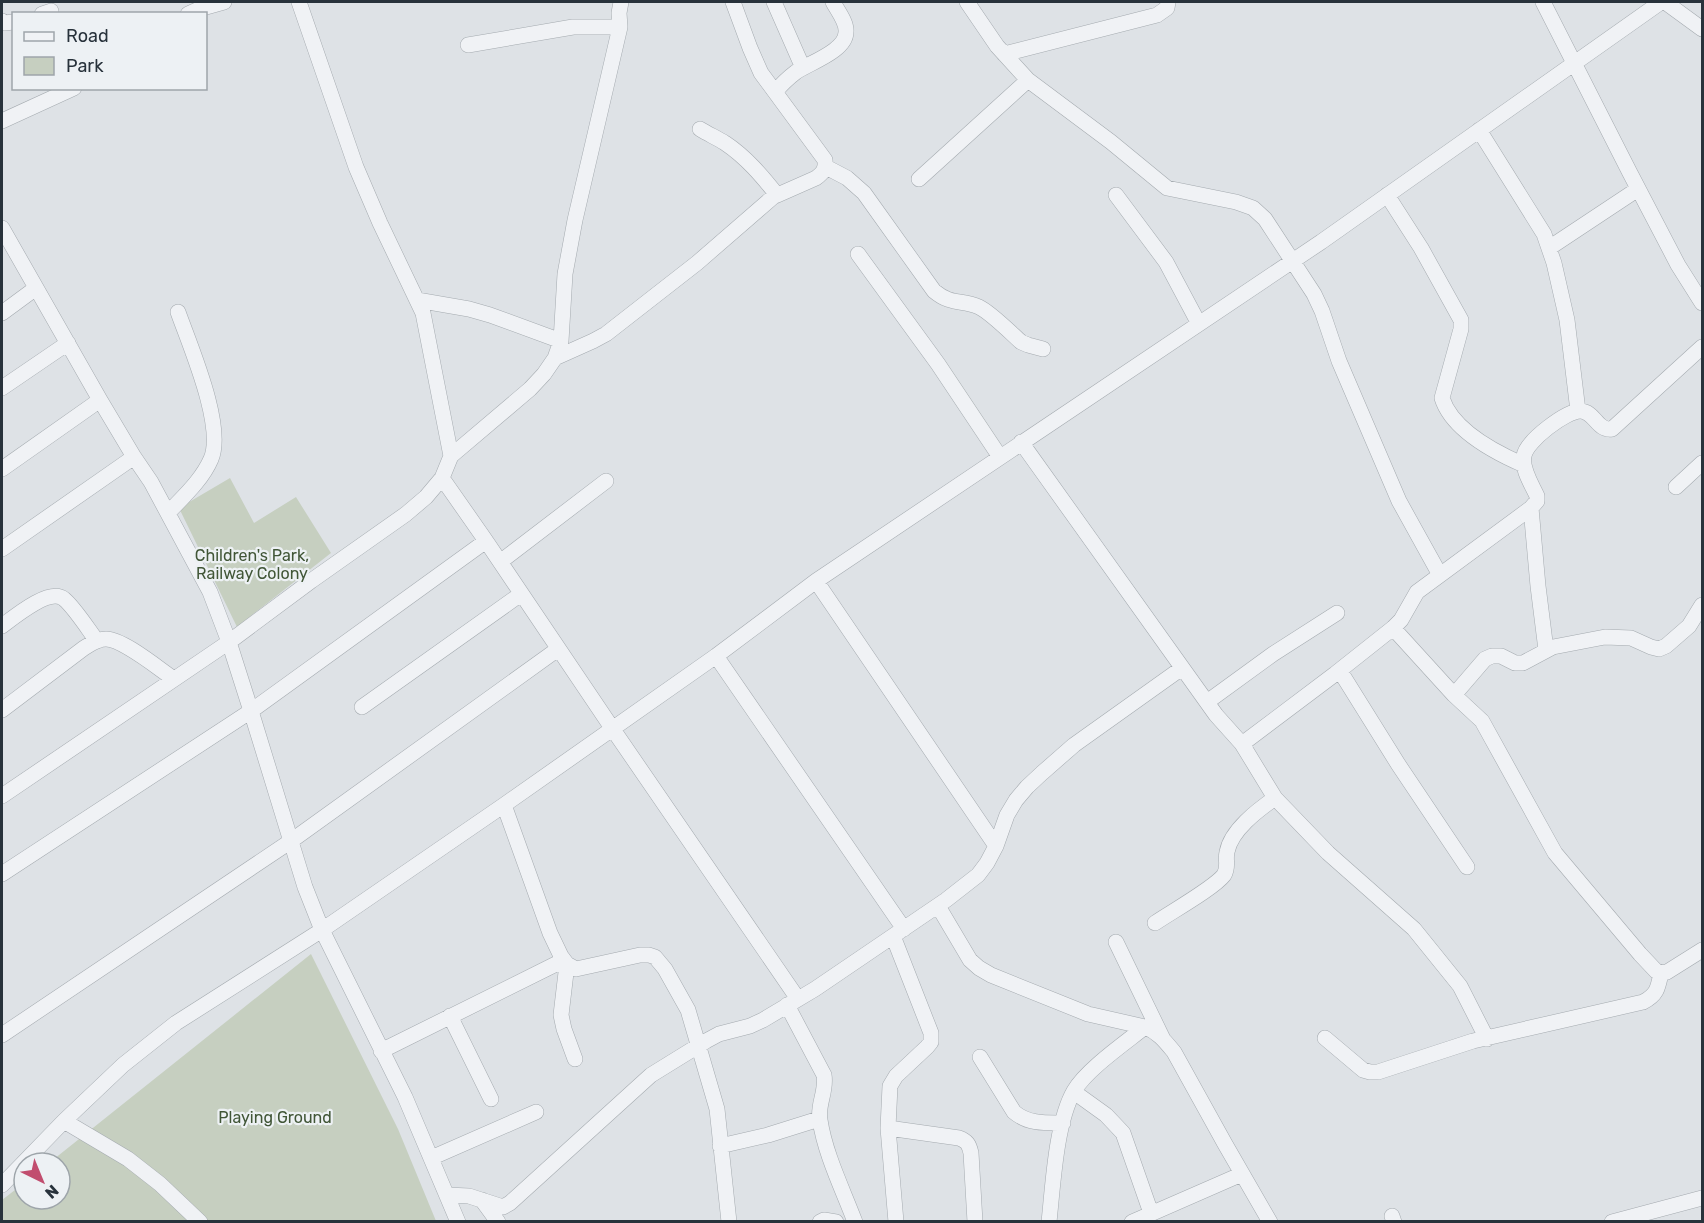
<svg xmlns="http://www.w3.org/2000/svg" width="1704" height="1223" viewBox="0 0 1704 1223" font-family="Rubik,sans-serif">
<rect width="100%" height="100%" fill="#dee2e6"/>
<!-- green -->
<path fill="#c6cfc0" d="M230,478l24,45 42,-26 35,56 -94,74 -58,-119z
M311,954l87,175 38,92 -434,1v-22l22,-17v16h36v-36h-11z"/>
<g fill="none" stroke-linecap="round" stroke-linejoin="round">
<defs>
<path id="minor" d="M299,2l57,165 24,56 43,90 28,143
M774,2l29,66
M967,2l30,44 31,34 83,62 56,46 69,14 17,6 12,11 49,75 8,17 17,50 60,140 41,74
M1543,2l87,171 48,92 24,38
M1665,2l37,27
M42,14l9,-3
M188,14l11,-5 25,-7
M2,21l2,2 10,-1
M468,45l105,-18h47
M1004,54l153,-39 10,-7 1,-6
M775,92c6,-7 13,-14 21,-20 13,-9 50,-21 50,-40 1,-10 -9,-22 -13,-30
M2,121l72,-33
M700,129c8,5 17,9 25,14 21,14 37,33 52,52
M1479,130l65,104 10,29 13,57 11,91
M826,167l21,11 17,15 70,98c18,15 28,8 45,16 11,5 32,26 42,35l7,3 15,4
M919,179l109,-99
M1116,195l50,67 33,62
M1387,195l34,53 40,72v9l-19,69c10,32 52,54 82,67
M2,228l98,172 34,57 17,25 59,110 19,50 22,69 54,176 17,43 83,167 53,125
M1549,248l89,-59
M858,254l80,110 62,93
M417,300l52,9 21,6 71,26
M2,313l34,-25
M555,358l38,-17 13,-7 91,-71 76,-66 43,-19c7,-5 10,-9 9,-18l-64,-87 -11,-25 -17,-46
M2,388l66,-45
M1021,442l195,273 26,29 33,54 53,55 86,76 46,57 27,53
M2,469l98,-69
M442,478l44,63 126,187 186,271
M1676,487l26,-24
M1531,508l7,78 8,64
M168,513c15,-16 34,-33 43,-54 14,-33 -21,-113 -33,-147
M2,549l132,-92
M500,562l106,-81
M816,581l180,265
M2,626c12,-9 48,-39 62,-27 10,8 24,30 33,42
M1393,628l61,67 28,26 73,132 85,101 16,17 5,2 6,-1 35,-22
M716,656l188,273
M1340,671l58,93 69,103
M1454,695l31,-36 7,-3h9l14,7h8l30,-16 52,-10 26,1 20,9 8,2 7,-3 23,-20 13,-21
M1207,702l66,-48 64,-41
M362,707l159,-113
M2,710l82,-62c7,-4 13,-9 22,-9 17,0 53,30 68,40
M1242,744l93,-70 58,-46 8,-8 16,-28 114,-84 6,-7v-5c-5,-11 -16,-28 -13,-40 2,-15 43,-46 57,-45 14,1 16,20 31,18l90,-82
M2,796l227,-154 82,-61 95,-67 20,-17 16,-19 9,-22 79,-67 14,-15 11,-16 6,-17 4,-67 10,-54 45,-193 -1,-14 2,-11
M504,805l46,128 11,23 6,8 9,5 64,-14h9l6,2 10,12 23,41 29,99 12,113
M2,874l249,-163 235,-170
M938,906l32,54 9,8 12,7 97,39 57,13c13,5 20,14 29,25l51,92 45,78
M1155,923c16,-11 59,-35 69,-48 5,-8 1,-15 3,-23 4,-22 31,-42 48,-54
M893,936l38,97v9l-4,5 -31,29 -6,10 -2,42 8,94
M1116,942l47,97
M567,964l-6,51 3,14 11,30
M787,1005l37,70c3,16 -7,30 -4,45 5,34 23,70 35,102
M450,1016l41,83
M2,1035l289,-194 267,-192
M1325,1038l38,32 7,2h8l95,-31 170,-39c14,-7 15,-14 18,-29
M381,1051l183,-91
M980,1057l34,55c14,12 31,11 49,11
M1074,1092l32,23 17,18 28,80
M64,1121l64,38 32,25 40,38
M888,1128l71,10c8,3 10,6 12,15l4,69
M720,1146l48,-11 51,-16
M431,1158l105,-46
M2,1185l62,-64 59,-56 53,-42 146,-93 182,-125 212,-149 100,-75 505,-339 340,-240
M447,1195l22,1 34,11 7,-4 141,-128 55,-34 13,-7 31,-8 13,-6 52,-31 131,-89 32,-25 9,-12 9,-17 11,-31 9,-15 11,-13 15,-14 32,-28 108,-77
M482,1200l16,22
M1392,1216l2,6
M820,1222l4,-2 12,2
M1049,1222c4,-37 7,-100 25,-131 12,-21 51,-48 71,-64
M1132,1222l110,-48
M1612,1222l90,-24"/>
</defs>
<!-- minor casing -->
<use href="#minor" stroke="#a4aaaf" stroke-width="16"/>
<!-- minor -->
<use href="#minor" stroke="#f0f2f5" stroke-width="15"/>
</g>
<g text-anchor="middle" stroke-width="4.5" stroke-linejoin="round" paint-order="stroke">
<!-- park labels -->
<g font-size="16" fill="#415637" stroke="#edf1f4">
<text x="252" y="561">Children's Park,<tspan x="252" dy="18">Railway Colony</tspan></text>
<text x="275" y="1123">Playing Ground</text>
</g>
</g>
<!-- border -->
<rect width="1704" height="1223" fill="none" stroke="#28323b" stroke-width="6"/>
<!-- legend -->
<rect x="12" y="12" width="195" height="78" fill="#edf1f4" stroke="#9ea5aa" stroke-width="1.5"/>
<rect x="24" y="32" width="30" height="9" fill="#f0f2f5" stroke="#9ea5aa" stroke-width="1.5"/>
<text x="66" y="42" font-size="18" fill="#28323b">Road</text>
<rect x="24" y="57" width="30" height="18" fill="#c6cfc0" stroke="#9ea5aa" stroke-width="1.5"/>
<text x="66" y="72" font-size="18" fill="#28323b">Park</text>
<!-- north arrow -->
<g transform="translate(42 1181) rotate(137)"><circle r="28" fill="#edf1f4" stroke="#9ea5aa" stroke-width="1.5"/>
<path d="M0-4.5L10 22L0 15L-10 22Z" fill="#c14d6e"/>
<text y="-9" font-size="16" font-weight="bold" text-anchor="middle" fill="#28323b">N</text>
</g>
</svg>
